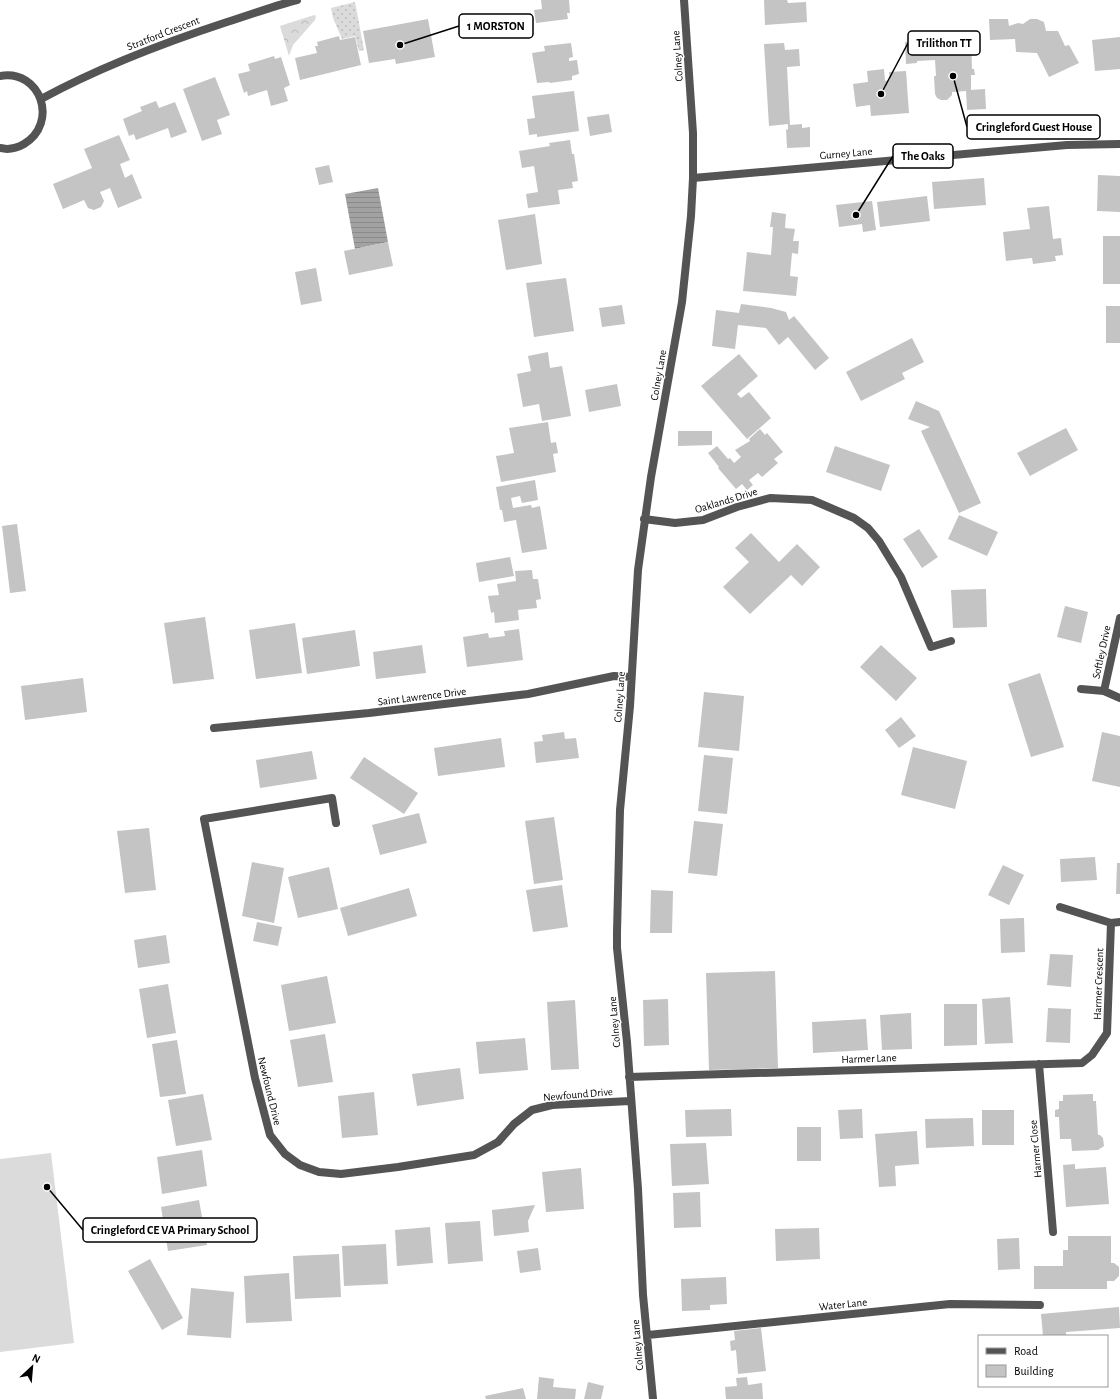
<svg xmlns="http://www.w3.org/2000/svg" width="1120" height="1399" viewBox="0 0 1120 1399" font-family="'Alegreya Sans',sans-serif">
<defs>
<pattern id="grass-dots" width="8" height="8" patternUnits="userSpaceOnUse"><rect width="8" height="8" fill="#dbdbdb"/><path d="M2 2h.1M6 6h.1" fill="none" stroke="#bababa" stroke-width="1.8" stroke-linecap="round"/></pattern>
<pattern id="forest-crowns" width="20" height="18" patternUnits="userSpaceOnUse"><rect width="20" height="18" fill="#dbdbdb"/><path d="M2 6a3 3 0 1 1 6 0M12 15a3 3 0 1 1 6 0" fill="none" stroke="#bababa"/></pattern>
<pattern id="water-rules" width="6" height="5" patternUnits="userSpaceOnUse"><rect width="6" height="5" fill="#a2a2a2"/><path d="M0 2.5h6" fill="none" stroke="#8a8a8a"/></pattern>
</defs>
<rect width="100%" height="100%" fill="#fff"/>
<!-- grass -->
<path fill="url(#grass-dots)" d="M355,2l9,48 -5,1 -4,-15 -13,3 -9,-21 -2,-10z"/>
<!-- forest -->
<path fill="url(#forest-crowns)" d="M314,15l2,1 -1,4 -22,25 -4,11 -9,-30z"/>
<!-- pitch -->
<path fill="#dbdbdb" d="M51,1153l23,190 -74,9v-193z"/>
<!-- water -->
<path fill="url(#water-rules)" d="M378,188l10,54 -33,7 -10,-55z"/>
<!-- building -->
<path fill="#c4c4c4" d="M541,0h28l1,13h-3l1,6 -32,4 -2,-13 8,-1z
M764,0h23l1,3 18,-1 1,20 -42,3z
M428,19l7,38 -39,7 -1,-5 -26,4 -6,-32z
M989,19h19l1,7 9,-3 5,1 7,-5h7l7,3 2,9h12l7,15 4,-1 10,18 -30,14 -12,-24 -21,-1 -1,-13 -25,1z
M339,36l1,4 15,-3 6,28 -61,15 -5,-22 22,-5 -2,-7h3l-1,-4z
M1120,37v32l-25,2 -3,-31z
M918,41v3l53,-3 1,28h2l1,6h-4v15l14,-1 1,20 -19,1 -1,-19 -14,1v3l-5,5h-6l-4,-2 -2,-4 -1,-18h2l-1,-16 -18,1v2l-11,1 -1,-22z
M571,43l2,14 -4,1v3l8,-1 2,14 -7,2v4l-22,3 -1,-1 -12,1 -5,-30 13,-2 -1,-5z
M784,43l1,7 14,-1 1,17 -13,1 3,58 12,-1v4l8,-1v20l-23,1 -1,-19 2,1v-6l-19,2 -5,-82z
M274,56l1,3 6,-2 9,28 -6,3 4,13 -17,5 -4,-16 -19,6 -1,-5 -3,2 -6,-19 12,-3 -2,-7z
M884,69l1,12 5,-1 -1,-8 17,-1 3,42 -38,3 -1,-11 -14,2 -3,-23 15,-2 -1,-11z
M215,77l15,38 -13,5 5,14 -20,7 -19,-52z
M574,91l5,40 -42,6v-3l-8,1 -2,-16 8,-1 -3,-22z
M156,101l3,7 16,-6 12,30 -16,6 -3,-10 -32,12 -2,-6 -5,2 -6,-17 19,-8 -2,-4z
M609,114l3,18 -22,4 -3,-19z
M119,135l11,25 -10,4 5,14 7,-4 10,24 -24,10 -8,-20 -10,4 4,9 -3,6 -7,3 -6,-2 -4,-8 -21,9 -10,-25 39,-16 -8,-19z
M570,140l2,14h2l4,27 -6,1 1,6 -15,2 2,14 -32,4 -2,-14 12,-2 -4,-26 -12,2 -3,-17 31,-5 -1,-3z
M329,165l4,17 -14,3 -4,-17z
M1098,175l22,1v36l-23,-1z
M984,178l2,27 -52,4 -2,-27z
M927,196l3,25 -50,6 -3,-25z
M872,201l4,29 -13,2 -1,-8 -23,3 -3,-22z
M1049,206l4,33 8,-1 2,17 -8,1 1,5 -23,3 -1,-6 -26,3 -3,-29 27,-3 -3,-21z
M772,212l14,2 -1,14 10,1 -2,12h6l-1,13 -6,-1 -2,23 8,1 -2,19 -53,-5 4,-39 24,3 2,-28h-3z
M535,214l7,50 -36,6 -8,-50z
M1103,236h17v48h-17z
M388,242l5,24 -44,9 -5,-24z
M316,268l6,33 -21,4 -6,-33z
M566,278l8,53 -40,6 -8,-54z
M741,304l30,4 15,4 3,8 5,-4 35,42 -14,12 -27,-33 -9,8 -13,-17 -28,-3 -3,24 -23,-3 4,-36 23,3z
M622,305l3,19 -23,3 -3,-19z
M1106,306h14v37h-14z
M912,338l12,24 -22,11 3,6 -44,22 -15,-29z
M548,352l2,16 12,-2 9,50 -29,5 -3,-17 -16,3 -6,-33 14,-3 -3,-15z
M739,354l19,22 -21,18 4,4 8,-6 22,26 -24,21 -46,-53z
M617,384l4,22 -32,6 -4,-22z
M916,401l23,10 42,92 -22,10 -38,-82 9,-4 -22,-8z
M548,422l3,21 5,-1 2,11 -5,1 3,18 -55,10 -5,-26 18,-3 -5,-25z
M1066,428l12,22 -48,26 -13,-23z
M760,429l5,6 2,-2 16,19 -9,7 4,4 -16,14 -4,-4 -9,7 4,5 -6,5 -5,-6 -6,5 -18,-21 1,-1 -11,-14 9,-7 11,13 2,-1 4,5 7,-6 -6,-7 15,-9 -1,-2z
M678,431h34v14l-34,1z
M835,446l55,19 -9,26 -55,-19z
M535,480l3,20 -16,3 -2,-7 -9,2 2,10 18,-3 1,3 8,-2 7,43 -25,4 -6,-33 -12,2 -2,-12h-2l-4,-23z
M959,515l39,17 -11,24 -39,-17z
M17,524l9,67 -16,2 -8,-67z
M919,529l19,28 -16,11 -19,-29z
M751,533l28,29 18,-18 23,23 -18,19 -11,-11 -41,39 -27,-27 26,-25 -14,-14z
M510,557l4,19 -35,6 -3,-19z
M532,570l1,9h5l3,20 -5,1 1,8 -19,2 1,10 -24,3 -1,-11 -3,1 -3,-17 11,-1 -2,-11 19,-3 -1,-10z
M986,589l1,38 -34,1 -2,-38z
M1065,606l23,6 -7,31 -24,-6z
M205,617l9,62 -41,5 -9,-61z
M295,623l7,50 -46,6 -7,-49z
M519,629l4,31 -56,7 -4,-30 25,-4 1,5 16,-2 -1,-5z
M355,630l5,36 -53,8 -5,-36z
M422,645l4,28 -50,6 -3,-27z
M881,645l36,33 -21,23 -36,-34z
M1040,673l24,74 -33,10 -23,-73z
M83,678l4,34 -62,8 -4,-34z
M704,692l40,4 -5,55 -41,-4z
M901,717l15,19 -17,12 -14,-18z
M564,732l1,7 11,-1 3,20 -43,5 -2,-21 9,-1 -1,-6z
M1102,732l18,4v51l-28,-6z
M501,738l4,29 -67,9 -4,-28z
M913,747l54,14 -12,48 -54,-14z
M312,751l5,28 -57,9 -4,-28z
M704,755l29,3 -6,56 -29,-3z
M364,757l54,36 -14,21 -54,-36z
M419,813l8,30 -47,12 -8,-30z
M554,817l9,63 -29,4 -9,-63z
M694,821l29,3 -6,52 -29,-3z
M149,828l7,62 -31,3 -8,-62z
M1095,857l2,23 -36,2 -1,-23z
M252,862l32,6 -10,55 -32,-7z
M1117,863h3v31h-4z
M1003,865l21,10 -15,30 -21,-10z
M329,867l9,42 -40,9 -10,-41z
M562,885l6,42 -35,5 -7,-42z
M409,888l8,28 -69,20 -8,-28z
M651,890l22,1 -1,42h-22z
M1024,918l1,34 -24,1 -1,-34z
M257,922l25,5 -4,19 -25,-5z
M166,935l4,28 -32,5 -4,-28z
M1050,954l23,1 -2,32 -24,-2z
M775,971l3,97 -69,2 -3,-97z
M327,976l9,47 -47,8 -8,-46z
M168,984l8,49 -29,5 -8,-49z
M1010,997l3,46 -28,1 -3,-45z
M668,999l1,46 -25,1 -1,-46z
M575,1000l4,69 -28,1 -4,-68z
M944,1004h33v41l-33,1z
M1048,1008l23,1 -1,34 -24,-1z
M911,1013l1,36 -30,1 -2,-35z
M866,1019l2,31 -55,3 -1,-31z
M325,1034l8,48 -35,5 -8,-47z
M525,1038l3,32 -49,4 -3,-32z
M177,1040l9,54 -26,3 -8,-53z
M460,1068l4,31 -47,7 -5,-32z
M374,1092l4,43 -36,3 -4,-42z
M203,1094l9,46 -36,6 -8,-46z
M1093,1094v7h3l2,34h2l3,3 1,8 -6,4 -26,1 -1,-12h-11l-1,-22h-4v-7l4,-1v-8h4v-6z
M731,1109l1,27 -46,1 -1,-27z
M862,1109l1,29 -23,1 -2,-29z
M982,1110h32v35h-32z
M973,1118l1,28 -48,2 -1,-29z
M797,1127h24v34h-24z
M917,1131l2,33 -24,2 1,20 -17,1 -4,-53z
M706,1143l3,41 -37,2 -2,-42z
M202,1150l5,36 -45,8 -5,-37z
M1075,1164v5l31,-2 3,37 -43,3 -3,-42z
M581,1168l3,41 -38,3 -4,-40z
M700,1192l1,35 -27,1 -1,-35z
M199,1200l8,45 -39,6 -7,-44z
M535,1205l-7,16 1,11 -35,4 -2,-26z
M480,1221l3,40 -35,3 -3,-41z
M430,1227l3,36 -36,3 -2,-36z
M819,1228l1,31 -44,2 -1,-32z
M1068,1236h43v27h3l5,4v9l-5,5h-7v8h-73v-23h29v-16h5z
M1019,1238l1,31 -22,1 -1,-31z
M386,1244l2,40 -44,2 -2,-40z
M538,1248l3,22 -21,3 -3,-22z
M339,1254l2,43 -46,2 -2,-43z
M150,1259l33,59 -21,12 -34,-59z
M289,1273l3,48 -46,2 -2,-47z
M726,1277l1,27 -17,1v5l-28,1 -1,-32z
M191,1288l43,4 -3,46 -44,-3z
M1119,1307l1,21 -54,4v4h-23l-2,-22z
M761,1328l5,43 -28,3 -2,-24 -5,1 -1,-10 5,-1 -1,-9z
M539,1377l15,2 -1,8 23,2 -1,10h-38z
M747,1377l1,8 14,-2 1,16h-37l-1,-12 12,-1 -1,-8z
M588,1382l16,4 -3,13h-17z
M523,1388l3,11h-40l-1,-3z"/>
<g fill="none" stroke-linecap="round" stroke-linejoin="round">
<!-- minor -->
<path stroke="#545454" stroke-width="8" d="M0,76c41,-7 59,47 24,68 -7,4 -16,6 -24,4
M41,99c59,-32 122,-56 186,-77 23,-7 46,-16 70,-22
M693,178l374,-33 53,-1
M644,519l31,4 28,-3 34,-13 33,-9 42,2 42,18 14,10 11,13 22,36 30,70 20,-6
M1120,618l-16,73 16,7
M1081,689l23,2
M214,728l155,-15 159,-19 86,-18 17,1
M336,823l-4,-25 -128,21 51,259 15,57 15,19 15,11 19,7 22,2 57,-7 76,-12 24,-13 16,-18 18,-14 20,-5 78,-4
M1111,923l9,-1
M1039,1064l14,168
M629,1077l453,-14 10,-8 15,-22 4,-110 -51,-16
M648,1335l302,-31 90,1
M653,1399l-10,-104 -5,-106 -11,-147 -10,-94v-16l3,-122 10,-104 8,-136 13,-93 31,-175 9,-86 2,-38v-45l-9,-133"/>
</g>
<g text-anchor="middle" stroke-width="3" stroke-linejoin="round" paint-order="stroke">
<!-- street labels -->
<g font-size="11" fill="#000" stroke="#fff">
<text transform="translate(163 33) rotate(-21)" y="4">Stratford Crescent</text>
<text transform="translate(677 56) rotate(-94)" y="4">Colney Lane</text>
<text transform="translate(846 153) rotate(-5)" y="4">Gurney Lane</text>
<text transform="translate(658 375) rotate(-80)" y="4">Colney Lane</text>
<text transform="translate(726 500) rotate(-17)" y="4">Oaklands Drive</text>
<text transform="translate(1101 652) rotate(-78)" y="4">Softley Drive</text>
<text transform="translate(422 696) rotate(-7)" y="4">Saint Lawrence Drive</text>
<text transform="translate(619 697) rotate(-86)" y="4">Colney Lane</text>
<text transform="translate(1098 984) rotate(-88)" y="4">Harmer Crescent</text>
<text transform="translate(614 1022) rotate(-95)" y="4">Colney Lane</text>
<text transform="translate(869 1058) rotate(-2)" y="4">Harmer Lane</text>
<text transform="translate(270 1091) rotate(76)" y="4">Newfound Drive</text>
<text transform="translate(578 1094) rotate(-5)" y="4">Newfound Drive</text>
<text transform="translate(1035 1149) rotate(-95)" y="4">Harmer Close</text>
<text transform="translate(843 1304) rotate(-6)" y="4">Water Lane</text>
<text transform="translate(637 1345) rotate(-95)" y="4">Colney Lane</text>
</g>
</g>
<!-- callouts -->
<path fill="none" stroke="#000" stroke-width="1.5" d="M400 45L459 26M881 94L908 43M953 76L967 127M856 215L893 156M47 1187L83 1230"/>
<g fill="#000" stroke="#fff" stroke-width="1.5">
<circle cx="400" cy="45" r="4"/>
<circle cx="881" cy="94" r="4"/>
<circle cx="953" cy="76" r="4"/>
<circle cx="856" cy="215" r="4"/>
<circle cx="47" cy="1187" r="4"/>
</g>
<g fill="#fff" stroke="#000" stroke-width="1.5">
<rect x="459" y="14" width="74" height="24" rx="4"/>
<rect x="908" y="31" width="72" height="24" rx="4"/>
<rect x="967" y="115" width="133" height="24" rx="4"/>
<rect x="893" y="144" width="60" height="24" rx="4"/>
<rect x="83" y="1218" width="174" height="24" rx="4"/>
</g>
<g font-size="12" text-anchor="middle" font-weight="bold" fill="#000">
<text x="496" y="30">1 MORSTON</text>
<text x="944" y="47">Trilithon TT</text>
<text x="1034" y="131">Cringleford Guest House</text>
<text x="923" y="160">The Oaks</text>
<text x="170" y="1234">Cringleford CE VA Primary School</text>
</g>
<!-- legend -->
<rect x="978" y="1335" width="130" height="52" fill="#ffffff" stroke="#999999"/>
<rect x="986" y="1348" width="20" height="6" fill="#545454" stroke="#999999"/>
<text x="1014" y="1355" font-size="12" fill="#000000">Road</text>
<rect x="986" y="1365" width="20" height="12" fill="#c4c4c4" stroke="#999999"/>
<text x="1014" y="1375" font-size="12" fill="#000000">Building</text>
<!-- north arrow -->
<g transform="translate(32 1367) rotate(26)" stroke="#ffffff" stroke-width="3" paint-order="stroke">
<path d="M0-3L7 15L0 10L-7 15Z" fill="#000000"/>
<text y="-6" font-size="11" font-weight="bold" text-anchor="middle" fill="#000000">N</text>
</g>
</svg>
